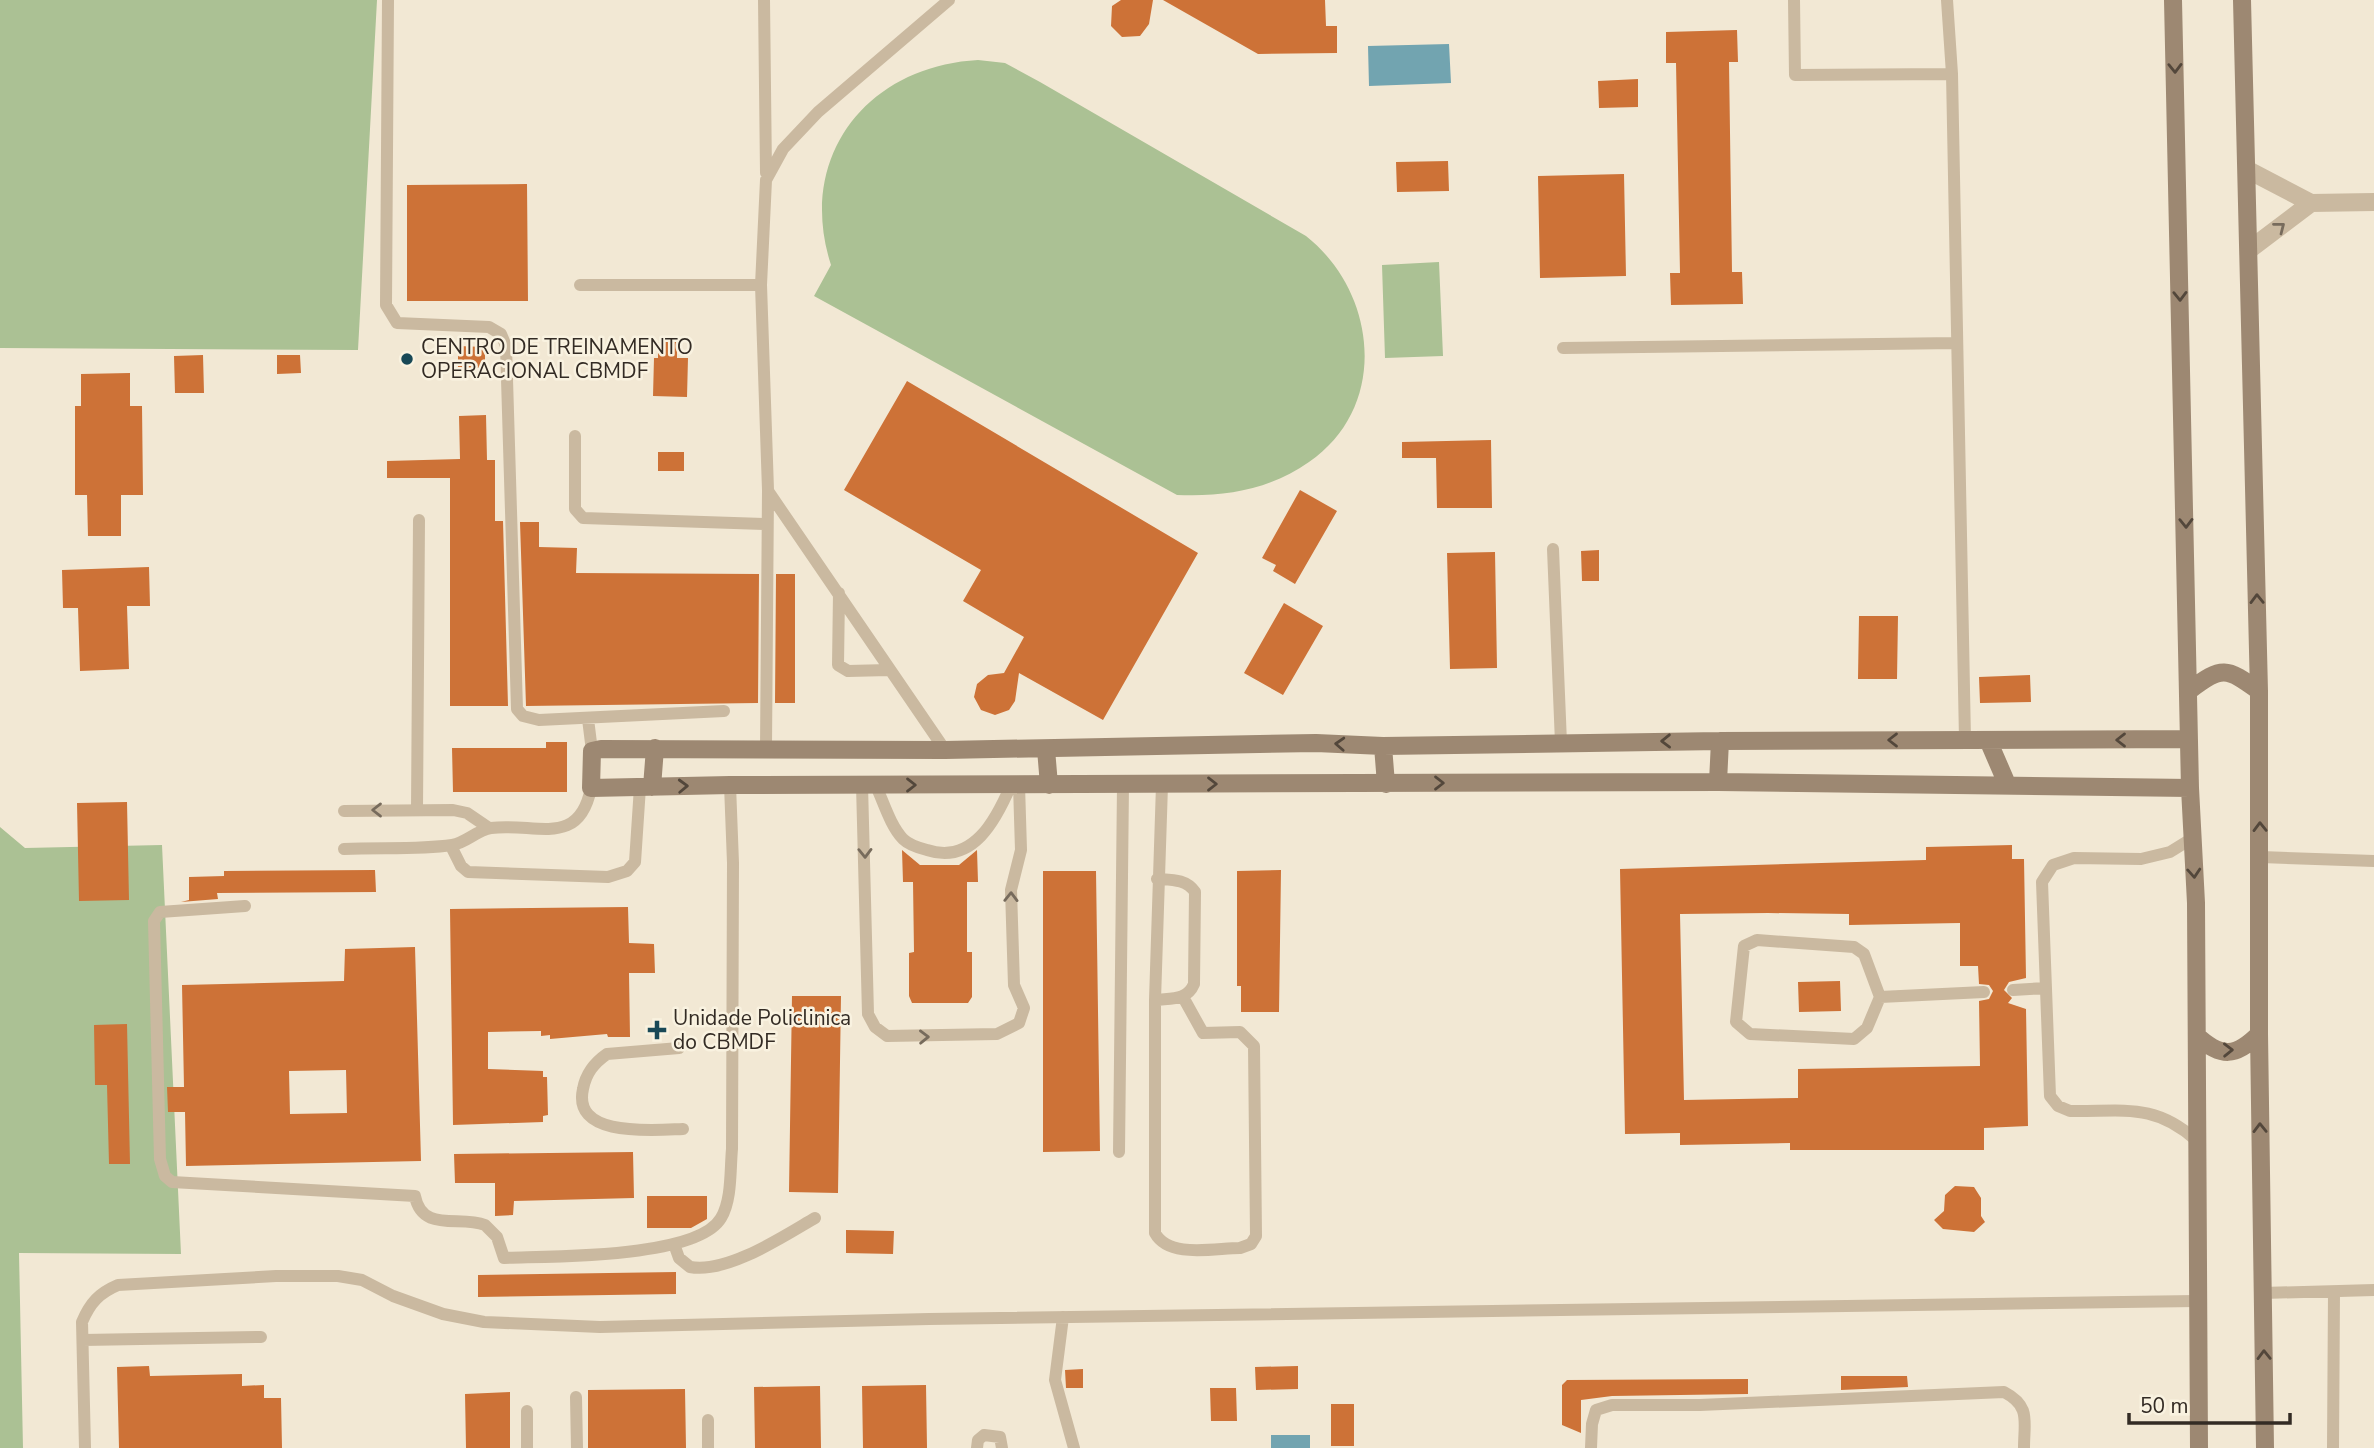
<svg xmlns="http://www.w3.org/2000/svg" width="2374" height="1448" viewBox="0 0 2374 1448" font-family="'Nunito Sans',sans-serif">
<rect width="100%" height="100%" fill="#f2e8d4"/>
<!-- green -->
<path fill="#abc194" d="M0,0h377l-19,350 -358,-2z
M978,60l27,3 35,19 266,154c71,56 84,170 3,226 -40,28 -84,35 -132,33l-363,-199 17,-31c-35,-108 36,-199 147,-205z
M1439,262l4,94 -58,2 -3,-93z
M0,827l25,21 137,-3 19,409 -162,-1 4,195h-23z"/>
<!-- water -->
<path fill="#72a4b0" d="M1449,44l2,39 -82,3 -1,-40z
M1271,1435h39v13h-39z"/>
<!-- building -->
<path fill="#cd7237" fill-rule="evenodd" d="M1121,0h32l-4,24 -9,12 -18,1 -11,-11 1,-20z
M1163,0h162l1,26h11v27l-79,1z
M1737,30l1,32h-9l3,210h10l1,32 -72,1 -1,-32h10l-4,-210h-10v-31z
M1638,79v28l-39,1 -1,-27z
M1448,161l1,30 -52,1 -1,-30z
M1624,174l2,102 -86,2 -2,-102z
M527,184l1,117h-121v-116z
M658,342h19v16h11l-1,39 -34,-1 1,-38h4z
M458,346l27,1v21h-27z
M203,355l1,38h-29l-1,-37z
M277,355h23l1,18 -24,1z
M130,373v33h12l1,89h-22v41h-33l-1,-41h-12v-89h6v-32z
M907,381l291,172 -95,167 -84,-47 -4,28 -6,9 -14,5 -14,-5 -7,-13 3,-13 11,-9 16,-2 20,-36 -61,-36 18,-31 -137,-80z
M486,415l1,45h8v61h8l5,185h-58v-228h-63v-17l73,-2 -1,-43z
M1491,440l1,68h-55l-1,-50h-34v-16z
M658,452h26v19h-26z
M1300,490l37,21 -42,73 -22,-13 3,-6 -14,-7z
M520,522h19v25l38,1 -1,25 183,1 -1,129 -232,3z
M1599,550v31h-17l-1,-30z
M1495,552l2,116 -47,1 -3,-116z
M149,567l1,39h-23l2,63 -49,2 -2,-63h-15l-1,-38z
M776,574h19v129h-20z
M1284,603l39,23 -40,69 -39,-22z
M1859,616h39l-1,63h-39z
M2030,675l1,27 -51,1 -1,-26z
M546,742h21v50h-114l-1,-44h94z
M127,802l2,98 -50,1 -2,-98z
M2012,845v14h12l2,119 -17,4 -5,8 8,8 -4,5 18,6 2,117 -44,2v22h-194v-7l-110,2v-12l-55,1 -5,-265 306,-9v-13zM1768,913l81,1v11l111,-2v43h18l1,18 10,1 4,6 -4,8 -10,2 1,65 -182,3v29l-114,2 -4,-186z
M902,850l18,15h39l18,-15 1,32h-11v70h5v45l-4,6h-56l-3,-7v-43l5,-1 -1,-70h-10z
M375,870l1,22 -159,1 1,6 -37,3 8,-2v-23l35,-1v-5z
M1281,870l-2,142h-38v-26h-4v-115z
M1043,871h53l4,280 -57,1z
M628,907l1,36 25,1 1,29h-26l1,64h-22l-1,-3 -57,5v-4l-9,1v-5l-53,1v37l55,2v6h4l1,38 -5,1v6l-90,3 -3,-216z
M415,947l6,214 -235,5 -1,-54h-17l-1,-25h17l-2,-102 162,-4 1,-32zM346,1070l1,43 -57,1 -1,-43z
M1840,981l1,30 -42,1 -1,-30z
M792,996h49l-3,197 -49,-1z
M127,1024l3,140h-21l-2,-79h-12l-1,-60z
M633,1152l1,46 -120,3 -1,14 -18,1v-33h-40l-1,-29z
M1955,1186l19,1 7,11v18l4,6 -11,10 -31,-3 -9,-9 10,-9 1,-16z
M647,1196h60v23l-16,9h-44z
M846,1230l48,1 -1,23 -47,-1z
M676,1272v22l-198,3v-22z
M149,1366l1,10 92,-2v12l22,-1v13h17l1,50h-163l-2,-81z
M1298,1366v23l-42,1 -1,-23z
M1083,1369v19h-17l-1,-18z
M1841,1376h66l1,11 -67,3z
M1748,1379v15l-136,2 -31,4v33l-19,-8v-40l5,-5z
M926,1385l1,63h-64l-1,-62z
M820,1386l1,62h-66l-1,-61z
M1210,1388h26l1,33h-26z
M685,1389l1,59h-98v-58z
M510,1392v56h-44l-1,-54z
M1331,1404h23v42h-23z"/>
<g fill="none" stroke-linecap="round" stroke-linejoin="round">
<!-- lane -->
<path stroke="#cab9a0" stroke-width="12" d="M388,0l-2,305 11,18 92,4 12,7 5,12 11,363 6,7 16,4 185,-9
M764,0l2,173
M1794,0l1,75 157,-1
M1947,0l5,74 13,666
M580,285h181
M1563,348l394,-5
M575,436v73l8,9 184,6
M768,491l177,259
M1553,549l8,194
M839,593l-1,72 10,6 41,-1
M588,719l4,32
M766,748l2,-258 -7,-205 5,-105 17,-31 35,-37 131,-112
M862,785l6,229 7,13 12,9 110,-2 22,-11 5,-15 -10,-23 -3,-95 10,-40 -2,-65
M1162,785l-7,215v233c14,26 60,15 85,15l11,-4 5,-8 -2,-190 -14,-14 -37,1 -20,-36
M876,786c8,17 14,39 27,53 6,6 16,9 24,11 46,15 69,-30 84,-65
M417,810l2,-290
M344,811l109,-1 14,3 22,15
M2191,839l-21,13 -29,7 -67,-1 -21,7 -11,17 8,214 8,10 12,5c52,1 84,-9 126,29
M451,846l10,20 7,6 140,5 19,-6 8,-9 5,-75
M344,849c35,-2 73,1 108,-4 14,-2 25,-15 39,-17 44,-6 88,21 100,-40
M2261,857l113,4
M245,906l-85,6 -6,9 6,238 5,17 7,6 243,14c7,37 45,19 70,29l12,12 7,21c44,-2 193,1 217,-40 11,-18 9,-48 11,-69l1,-286 -3,-78
M1757,940l97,7 10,7 16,43 -13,31 -13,11 -104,-5 -14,-12 8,-76z
M2013,990l33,-2
M1880,997l104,-5
M1155,1000c16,-2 32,1 39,-16l1,-92c-9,-13 -23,-12 -38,-13
M679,1048l-72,6c-13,9 -21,19 -24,35 -11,49 70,41 100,40
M1119,1152l4,-367
M674,1244l5,14 11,9c37,7 94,-31 125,-49
M2263,1293l111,-3
M1063,1317l-8,63 19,68
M83,1340l178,-3
M576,1397l1,51
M527,1411v37
M85,1448l-3,-126c8,-19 17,-29 36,-37l158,-9h62l24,4 31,16 50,18 41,8 116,5 329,-8 1267,-18
M708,1448v-28
M977,1448l1,-8 6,-5 16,2 2,11
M1591,1448l1,-24 4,-14 16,-5h88l304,-13c27,14 20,29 20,56
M2333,1448l1,-156"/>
<!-- street -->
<path stroke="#cab9a0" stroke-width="18" d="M2248,170l63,33 63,-1
M2249,250l62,-47"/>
<!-- secondary -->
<path stroke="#9d8872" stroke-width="18" d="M2173,0l17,788 6,115 3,545
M2242,0l17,691v343l6,414
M2190,690c32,-24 36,-23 69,1
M2189,739l-469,2 -337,5 -67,-3 -371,7 -344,-1 -9,2 -1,37 139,-3 988,-3 472,6
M1988,740l19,44
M1383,746l3,38
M1046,749l3,36
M1718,782l2,-41
M652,787l3,-39
M2197,1036c24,22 39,21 62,-2"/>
</g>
<!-- one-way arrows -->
<defs><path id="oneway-chevron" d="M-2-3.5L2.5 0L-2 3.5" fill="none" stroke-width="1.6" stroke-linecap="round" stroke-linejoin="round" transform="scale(1.75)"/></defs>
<g stroke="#53473b">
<use href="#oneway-chevron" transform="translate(2175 68) rotate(89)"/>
<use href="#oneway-chevron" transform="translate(2180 296) rotate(89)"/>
<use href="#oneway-chevron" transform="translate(2186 523) rotate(89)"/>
<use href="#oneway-chevron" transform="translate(2257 599) rotate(-91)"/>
<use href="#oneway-chevron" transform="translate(1893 740) rotate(180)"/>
<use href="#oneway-chevron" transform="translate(2121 740) rotate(180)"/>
<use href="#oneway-chevron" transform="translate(1666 741) rotate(179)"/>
<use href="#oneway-chevron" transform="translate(1340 744) rotate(-177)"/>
<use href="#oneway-chevron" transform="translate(1439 783)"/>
<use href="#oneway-chevron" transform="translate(1212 784)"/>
<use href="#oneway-chevron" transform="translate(911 785)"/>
<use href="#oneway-chevron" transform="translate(683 786) rotate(-2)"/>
<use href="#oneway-chevron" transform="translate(2260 827) rotate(-91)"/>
<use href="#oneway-chevron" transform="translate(2194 873) rotate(86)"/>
<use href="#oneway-chevron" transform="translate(2228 1050) rotate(-1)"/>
<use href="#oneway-chevron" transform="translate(2260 1128) rotate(-91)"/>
<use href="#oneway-chevron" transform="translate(2264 1355) rotate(-91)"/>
</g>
<g stroke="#776b5c">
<use href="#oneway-chevron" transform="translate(2280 227) rotate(-38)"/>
<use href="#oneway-chevron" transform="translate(377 810) rotate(180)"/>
<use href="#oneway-chevron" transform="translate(865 853) rotate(89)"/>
<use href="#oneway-chevron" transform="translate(1011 897) rotate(-89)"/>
<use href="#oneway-chevron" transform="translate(924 1037) rotate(-1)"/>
</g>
<!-- markers -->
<g fill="#184856" stroke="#f9f2e0" stroke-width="2.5">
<circle cx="407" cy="359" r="7"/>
<path d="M653.5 1019.5h7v7h7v7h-7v7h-7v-7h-7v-7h7z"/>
</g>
<g text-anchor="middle" stroke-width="5" stroke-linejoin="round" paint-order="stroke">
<!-- poi labels -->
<g font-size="21" fill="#332b24" stroke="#f9f2e0" text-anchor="start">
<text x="421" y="354">CENTRO DE TREINAMENTO<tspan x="421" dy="24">OPERACIONAL CBMDF</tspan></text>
<text x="673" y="1025">Unidade Policlinica<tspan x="673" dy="24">do CBMDF</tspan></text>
</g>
</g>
<!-- scale -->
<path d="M2129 1413v10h161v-10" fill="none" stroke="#332b24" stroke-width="3.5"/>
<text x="2140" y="1413" font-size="21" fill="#332b24" stroke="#f9f2e0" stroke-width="5" paint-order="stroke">50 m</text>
</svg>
